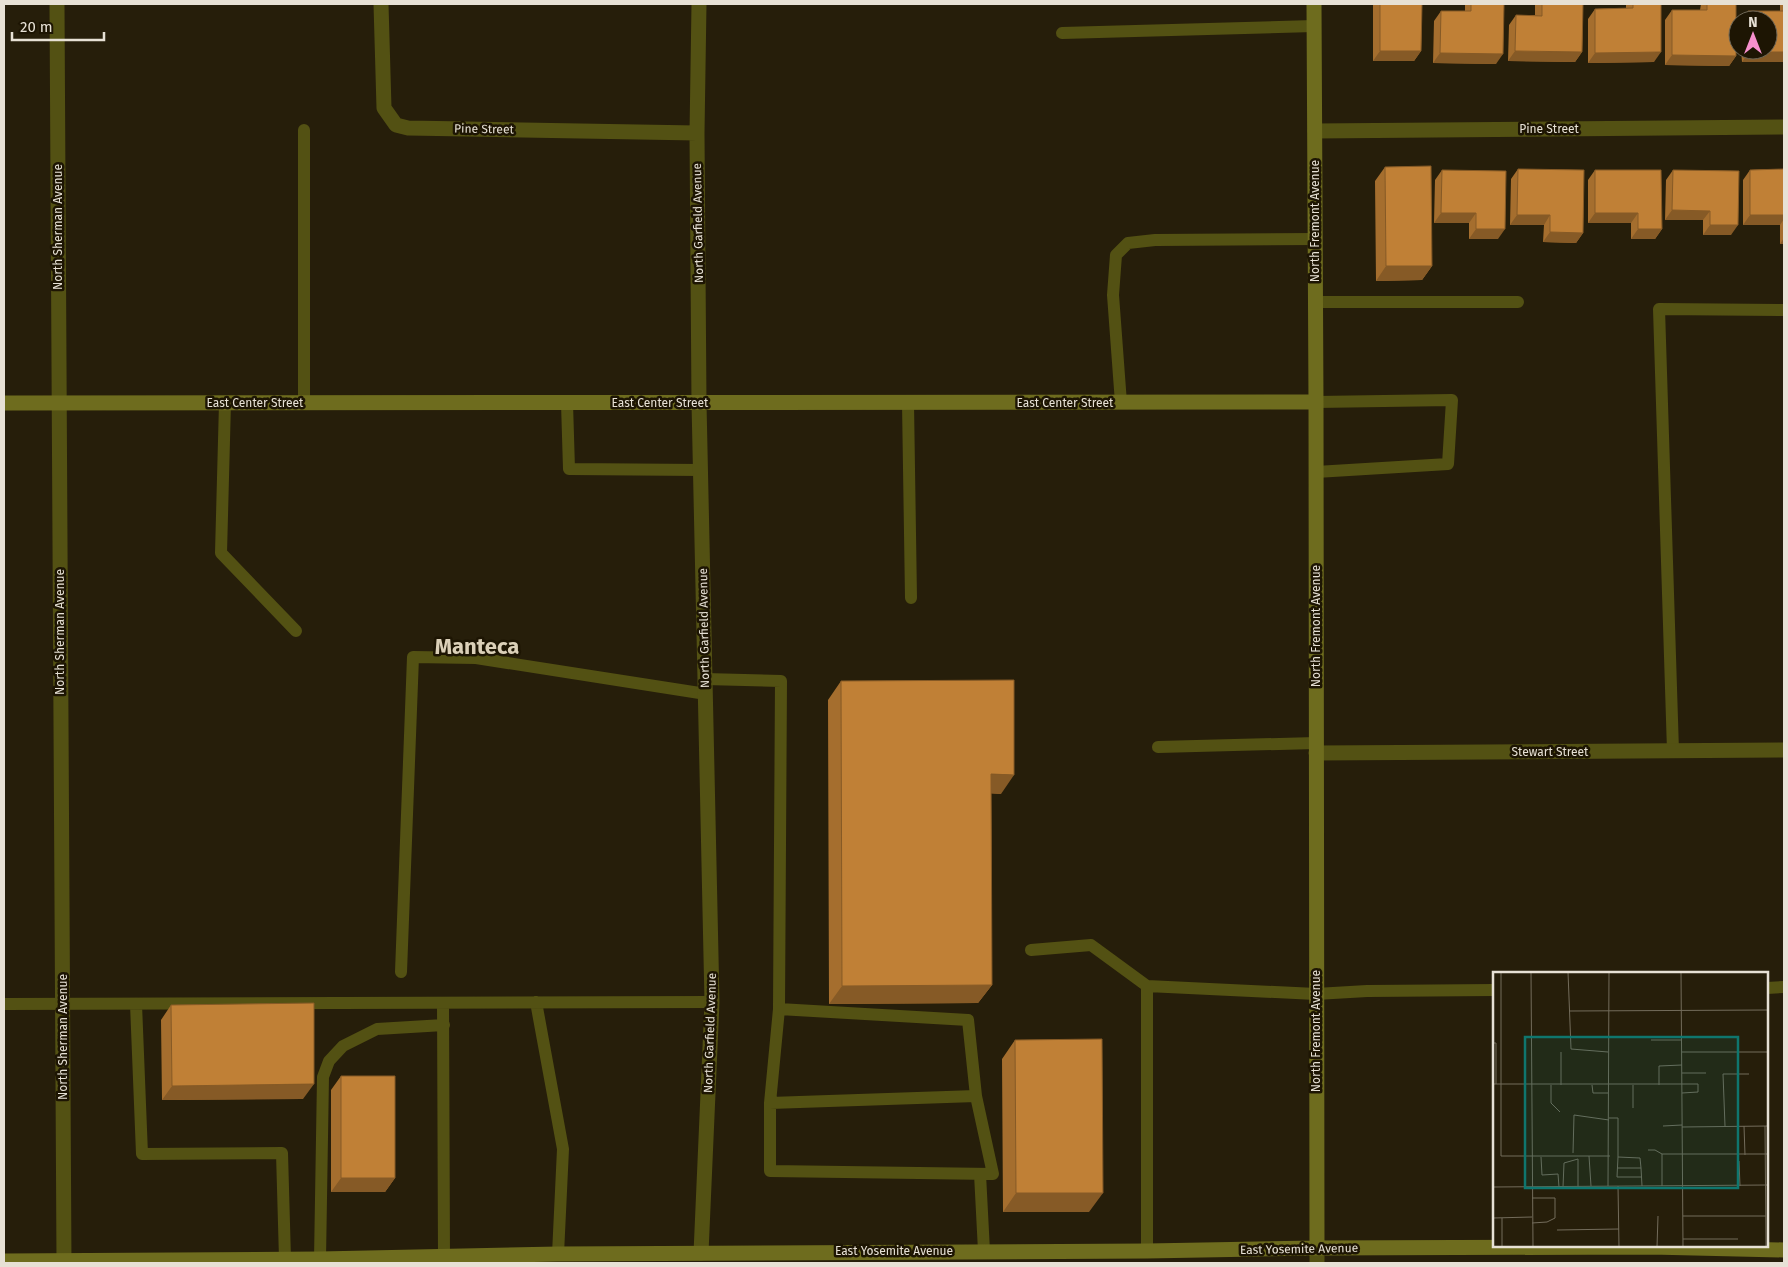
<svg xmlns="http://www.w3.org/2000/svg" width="1788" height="1267" viewBox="0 0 1788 1267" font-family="'Fira Sans',sans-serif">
<rect width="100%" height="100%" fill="#261e0a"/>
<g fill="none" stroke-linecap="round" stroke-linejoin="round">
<!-- lane -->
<path stroke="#535113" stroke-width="12" d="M1062,33l252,-7
M304,130v273
M1316,302h202
M1316,402l136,-2 -4,64 -132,8
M225,403l-4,150 75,78
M567,403l2,66 132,1
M908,403l3,195
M1121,403l-8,-108 3,-40 12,-12 27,-3 160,-1
M705,679l76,2 -2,328 189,11 8,76 -206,7
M1158,747l158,-4
M1673,751l-14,-442 125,1
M1031,950l60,-5 56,41
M401,972l12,-315 63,1 230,36
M1767,988l17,-1
M536,1002l27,147 -5,105
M443,1003l1,253
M4,1004l708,-2
M136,1004l6,150 140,-1 3,106
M779,1009l-9,94v68l223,3 -17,-78
M980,1174l4,77
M1147,1251v-265l169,8 51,-3 127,-1
M320,1259l3,-182 6,-16 14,-15 34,-17 67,-4"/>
<!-- street -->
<path stroke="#535113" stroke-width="15" d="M57,4l7,1259
M381,4l3,104 12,17 12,3 289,5
M699,4l-2,129 2,270 13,599 -11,251
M1315,131l469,-4
M1316,753l468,-3
M1317,1248v15"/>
<!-- secondary -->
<path stroke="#6e6c1e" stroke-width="15" d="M1314,4l2,398 1,846
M4,403l1312,-1
M4,1261l316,-2 238,-5 589,-3 170,-3 334,-1 133,3"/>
</g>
<!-- wall -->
<path fill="#a56e2e" d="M1373,4h49l-1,47 -7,10h-41z
M1465,4h39l-8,60 -63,-1 1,-42 7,-10h24z
M1535,4h48l-1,48 -7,10 -67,-1 1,-36 7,-10h19z
M1626,4h35l-7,58 -66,1v-44l7,-10 31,-1z
M1701,4h35v52l-7,10 -64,-1v-45l7,-10h28z
M1780,4h4v58h-42l-1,-12h27v-30h-26l6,-9h32z
M1385,167l47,99 -10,14 -46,1 -1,-100z
M1518,169l65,64 -7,10 -33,-1 1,-17h-34l1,-46z
M1784,169v75h-4v-19h-37v-45l7,-10z
M1442,170l56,69h-29v-16h-35l1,-43z
M1595,170l67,59 -7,10h-24v-16h-43v-43z
M1673,170l66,1 -8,64h-28v-15h-38l1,-40z
M841,681l160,113 -10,-1 1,192 -14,18 -149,1 -1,-304z
M171,1005l132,94 -141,1 -1,-80z
M1015,1040l74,172h-86l-1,-153z
M341,1076l54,102 -10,14h-54v-102z"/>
<!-- shaded-wall -->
<path fill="#865a26" d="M1380,51h41l-7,10h-41z
M1515,51l67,1 -7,10 -67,-1z
M1661,52l-7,10 -66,1 7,-10z
M1749,52h35v10h-42z
M1440,53l63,1 -7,10 -63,-1z
M1672,55l64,1 -7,10 -64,-1z
M1672,210l38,1 -7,9h-38z
M1441,213h35l-7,10h-35z
M1595,213h43l-7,10h-43z
M1517,215h33l-6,10h-34z
M1750,215h34v4l-4,6h-37z
M1710,225h28l-7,10h-28z
M1476,229h29l-7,10h-29z
M1638,229h24l-7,10h-24z
M1550,232l33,1 -7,10 -33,-1z
M1784,238v6h-4z
M1386,266h46l-10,14 -46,1z
M991,774l23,1 -13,19 -23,-1z
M992,985l-14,18 -149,1 13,-18z
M314,1084l-11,15 -141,1 10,-14z
M341,1178h54l-10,14h-54z
M1016,1193h87l-14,19h-86z"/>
<!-- building -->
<path fill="#c08036" stroke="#865a26" d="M1380,4h42l-1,47h-41z
M1471,4h33l-1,50 -63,-1 1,-42h30z
M1542,4h41l-1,48 -67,-1 1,-36 26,1z
M1633,4h28v48l-66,1v-44l38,-1z
M1707,4h29v52l-64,-1v-45h35z
M1748,11h36v41h-35l-1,-2h20v-30h-20z
M1431,166l1,100h-46l-1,-99z
M1518,169l66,1 -1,63 -33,-1v-17h-33z
M1784,169v46h-34v-45z
M1442,170l64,1 -1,58h-29v-16h-35z
M1595,170h66l1,59h-24v-16h-43z
M1673,170l66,1 -1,54h-28v-14l-38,-1z
M1014,680v95l-23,-1 1,211 -150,1 -1,-305z
M314,1003v81l-142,2 -1,-81z
M1102,1039l1,154h-87l-1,-153z
M341,1076h54v102h-54z"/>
<g text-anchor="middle" stroke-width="5" stroke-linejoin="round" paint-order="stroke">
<!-- street labels -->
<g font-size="12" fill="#e7e1d5" stroke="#1d1503">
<text transform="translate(484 129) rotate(1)" y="4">Pine Street</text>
<text x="1549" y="133">Pine Street</text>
<text transform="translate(1315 221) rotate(-90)" y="4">North Fremont Avenue</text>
<text transform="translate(698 223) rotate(-91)" y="4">North Garfield Avenue</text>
<text transform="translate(58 227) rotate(-90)" y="4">North Sherman Avenue</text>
<text x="255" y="407">East Center Street</text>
<text x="660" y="407">East Center Street</text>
<text x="1065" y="407">East Center Street</text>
<text transform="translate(1316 626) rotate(-90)" y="4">North Fremont Avenue</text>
<text transform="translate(704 628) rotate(-91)" y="4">North Garfield Avenue</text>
<text transform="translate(60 632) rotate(-90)" y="4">North Sherman Avenue</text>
<text x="1550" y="756">Stewart Street</text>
<text transform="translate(1316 1031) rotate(-90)" y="4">North Fremont Avenue</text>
<text transform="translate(710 1033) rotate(-88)" y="4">North Garfield Avenue</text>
<text transform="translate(63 1037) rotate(-90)" y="4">North Sherman Avenue</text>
<text transform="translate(1299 1249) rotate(-1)" y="4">East Yosemite Avenue</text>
<text x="894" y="1255">East Yosemite Avenue</text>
</g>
<!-- town labels -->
<g font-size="22" font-weight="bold" fill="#dbd0b8" stroke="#1d1503">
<text x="477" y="654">Manteca</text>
</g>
</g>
<!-- overview -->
<g transform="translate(1493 972)">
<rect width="275" height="275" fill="#261e0a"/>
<path fill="none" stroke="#736c5b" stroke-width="1" d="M8,0v184h109M38,0l2,275M75,0l3,77 37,3M188,0l2,275M76,39l199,-1M158,68h31M0,71h3v41M68,80v33M189,80h86M189,101h24M0,112h205v8l-16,1M58,113v18l9,9M99,113l1,8h15M140,113v23M166,113v-19l23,-1M116,146h9v39l22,1 1,10h-24M170,154l19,-1M232,154l-2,-52h26M251,154l1,29M272,154l1,121M189,155l86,-1M155,178h7l7,4M80,181l1,-38 35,5M96,184l2,30M48,185l1,18 16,-1 1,13M125,185l-1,20h25M85,187v28M246,189l1,25M148,196l1,18M115,214l1,-214M125,214l1,61M169,214v-32h106M0,215l275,-2M70,215l1,-24 14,-4M39,226h23v20l-8,4 -15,1M190,244h83M0,246l39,-1M9,246v29M64,258l62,-1M190,267h55M164,275l1,-31"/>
<path fill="#0f766e" fill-opacity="0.15" stroke="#0f766e" stroke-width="2.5" d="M32,65h213v151h-213z"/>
<rect width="275" height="275" fill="none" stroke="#e7e1d5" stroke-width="2.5"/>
</g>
<!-- border -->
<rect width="1788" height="1267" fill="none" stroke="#e7e1d5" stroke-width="10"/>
<!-- north arrow -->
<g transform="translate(1753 35)"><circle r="24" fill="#1d1503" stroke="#6e6757"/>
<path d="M0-4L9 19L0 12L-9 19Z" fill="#f790cd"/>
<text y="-8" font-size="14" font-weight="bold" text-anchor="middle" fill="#e7e1d5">N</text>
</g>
<!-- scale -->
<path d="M12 32v8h92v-8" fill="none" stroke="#e7e1d5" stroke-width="2.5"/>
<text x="20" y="32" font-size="15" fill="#e7e1d5" stroke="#1d1503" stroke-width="4" paint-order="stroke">20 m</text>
</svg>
